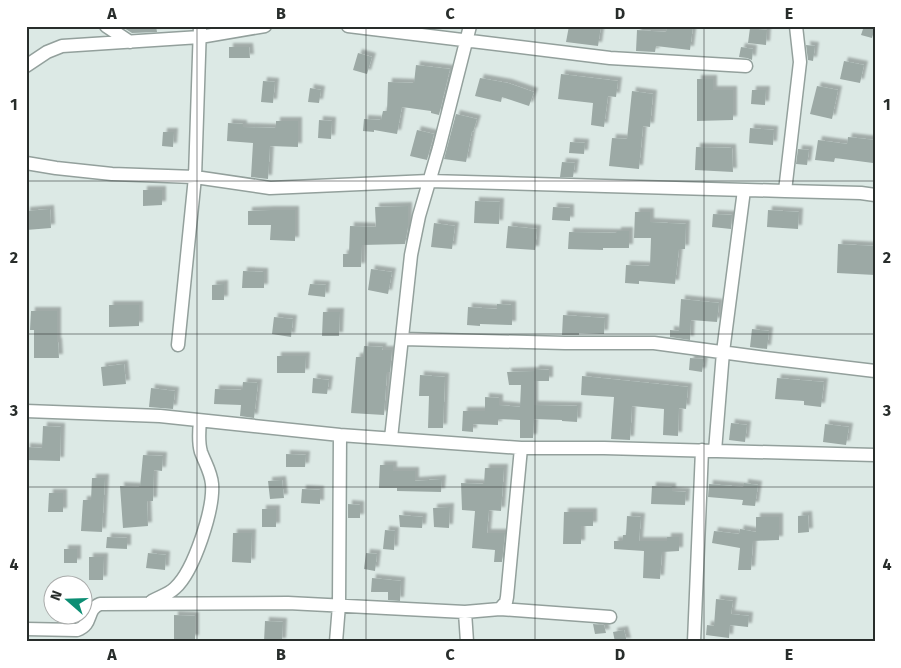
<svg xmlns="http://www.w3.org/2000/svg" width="901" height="668" viewBox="0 0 901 668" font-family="'Fira Sans',sans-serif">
<defs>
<filter id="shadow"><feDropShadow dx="4" dy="-4" stdDeviation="1" flood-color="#0004"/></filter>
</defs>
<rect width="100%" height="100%" fill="#dce9e5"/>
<!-- building -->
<path fill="#9ca9a5" filter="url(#shadow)" d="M124,26h32l1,6 -25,1 -8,-5z
M569,26h32l-3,20 -32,-4z
M667,26h26l-3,24 -34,-4 -1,6 -19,-1 1,-21 29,2z
M864,26l11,2 -3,10 -11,-3z
M750,28l17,2 -1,15 -18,-2z
M806,45l9,1 -2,15 -5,-1z
M229,47h20l1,11h-21z
M741,47l12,2 -1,11 -5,-2 -8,-1z
M358,53l14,4 -5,17 -14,-4z
M844,61l20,4 -4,18 -20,-4z
M416,65l34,4 -11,46 -8,-2v-2l-29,-4 -5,27 -23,-4v2l-11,-1 1,-12 17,1 2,-9h4l1,-29 26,1z
M561,74l57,7 -2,16 -8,-1 -4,31 -13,-2 2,-22 -35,-4z
M480,78l28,5 26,9 -5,14 -27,-9 -1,5 -26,-6z
M697,79h16v11h20v30l-36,1z
M263,81l12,1 -2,21 -12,-1z
M817,86l21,4 -6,29 -22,-5z
M310,88l11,2 -2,13 -11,-1z
M752,90h14l-1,15 -14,-1z
M632,91l21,3 -3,33 -7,-1 -4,43 -30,-3 3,-28 15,1z
M456,114l21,5 -4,13 -1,-1 -6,31 -22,-3z
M319,120l13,1 -1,18 -13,-1z
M276,121h22v26l-28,-1 -2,33 -17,-2 2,-34 -26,-2 1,-18 15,1v3l33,1z
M750,128l24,2 -1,15 -24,-2z
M417,130l17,4 -7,26 -17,-4z
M163,132h11l-1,15 -11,-1z
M848,137l27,3 -2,23 -38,-5 -1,4 -19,-2 3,-20 29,4z
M570,142l15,1 -1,11 -15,-1z
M696,147l36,1 1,24 -38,-2z
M798,149l11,1 -2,15 -11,-1z
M562,162l13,1 -2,14h-13z
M143,190h19v15l-19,1z
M475,201l25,1 -1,22 -25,-1z
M408,206v21l-3,17 -43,1 -1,22h-18v-13h6l1,-28 26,1 -1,-20z
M553,207l17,1v13l-18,-1z
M50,209l1,19 -25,2v-19z
M271,210h24v31l-25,-1 1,-15h-23v-14z
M768,210l31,2 -1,17 -31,-2z
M635,212h15v10l36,2 -1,25h-6l-4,35 -36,-3v3l-14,-1 1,-18 24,1 1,-28h-17z
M713,214l19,1 -1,14 -19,-2z
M434,223l21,3 -3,23 -21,-2z
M508,226l29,3 -2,21 -29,-2z
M617,231h12v17h-26v2l-35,-1 1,-17 48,1z
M838,244l37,2v29l-38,-2z
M371,269l21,3 -4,22 -20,-4z
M243,271l21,1v16h-22z
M224,284v16h-12v-15z
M310,284l16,1 -1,12 -17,-2z
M681,299l38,4 -2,19 -26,-2 -1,20 -20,-3v-7l9,1z
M497,304l15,1v20l-32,-1v2l-13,-1 1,-18 29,2z
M109,305h30v21l-30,1z
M31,311h26v31h1l1,16h-25v-28h-4z
M323,312h17l-1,24h-17z
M563,315l42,3 -1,16 -25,-1v2h-17z
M274,317l19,2 -2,18 -19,-3z
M752,329l17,2 -2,18 -17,-2z
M364,346l19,1 -1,3h10l-2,22h-3l-3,43 -33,-2 5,-56h7z
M277,356h29l-1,17h-28z
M690,358l14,1 -2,13 -13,-2z
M124,364l2,20 -23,2 -2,-19z
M535,369l14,1v11h-15v24l44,1 -1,16 -15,-1v-1l-28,-1 -1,19h-13v-18l-22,-1v6l-25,-1v8l-11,-1 1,-20h22v-14l14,1v7l21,2 1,-22h-12l-2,-13 28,-1z
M420,375l25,2 -2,51h-15l1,-32h-10z
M582,376l106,11 -2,22 -7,-1 -1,28 -15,-1 1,-26 -32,-3 -2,34 -19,-1 3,-42 -33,-2z
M313,378l16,2 -2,14 -15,-1z
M777,378l47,4 -3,25 -17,-2v-4l-29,-2z
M243,382l15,1 -4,35 -14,-2 1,-11 -27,-1 1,-15 27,1z
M151,388l24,3 -2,18 -24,-2z
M731,423l16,2 -2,17 -16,-2z
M825,424l24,3 -3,18 -23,-3z
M43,426l18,1 -1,34 -34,-1v-13l16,1z
M286,454l20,1 -1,12h-19z
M143,455l20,1 -1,15 -8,-1 -1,31h-6l1,25 -25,2 -3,-42 20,1z
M380,465h13v6h22v10l27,-2 -1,13 -44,-1v-3h-18z
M485,468h19l-3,43 -12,-1 -2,23h18l-3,29h-8l1,-12 -23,-2 3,-37 -13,-1 -1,-27 23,1z
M92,478h13l-3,54 -21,-1 2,-31h8z
M282,480l2,18 -14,1 -2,-18z
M744,483l14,2 -3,21 -13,-1 1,-5 -35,-3 1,-13 35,3z
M652,486l20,1v4l14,1 -1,13 -34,-1z
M302,489l18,1v14l-19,-1z
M49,493h14v19h-15z
M348,504l12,1v13h-12z
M450,507l-1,21 -15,-1 -1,-19z
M262,509h14v18h-14z
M564,512h29v14h-12v18h-18z
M399,515l24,2 -1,11 -22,-1z
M808,515l1,17 -11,1v-17z
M627,516l14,1 -2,24h28v-4h12v14l-17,1 -2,27 -17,-1 1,-27 -30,-2v-8h8l1,-6h3z
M756,517h23v23l-26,1 -2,29h-13l2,-22 -28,-5 2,-12 25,3 1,-5 16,3z
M385,530l10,1 -1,19 -11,-1z
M233,533h19l-1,30 -19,-1z
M107,537l20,1v11l-21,-1z
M64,549h13v14h-13z
M148,553l18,2 -1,15 -19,-2z
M366,553l11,1 -2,17 -11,-2z
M89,557h15l-1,23h-14z
M372,578l29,3 -1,20 -12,-1v-8h-17z
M716,599l17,2 -2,13 18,2 -1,11 -18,-2 -1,13 -23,-3 1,-10 7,1z
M174,615l21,1v23h-21z
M265,621l18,1 -1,20h-18z
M593,624l11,1 2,8 -11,1z
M624,630l3,12h-12l-2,-10z"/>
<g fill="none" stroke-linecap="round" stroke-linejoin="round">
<defs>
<path id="street" d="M106,26l24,16
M348,26l262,32 136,8
M26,66l21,-14 15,-6 138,-9 65,-11
M26,163l30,5 56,6 83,3 75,11 159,-7 356,10 76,2 14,2
M785,191l15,-129 -4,-36
M403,339l162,4h89l104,14 117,14
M178,345l17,-168 5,-151
M26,411l134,5 180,19 181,13h83l271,7
M391,438l20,-183 8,-39 20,-68 31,-122
M715,451l8,-99 21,-162
M152,601c7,-4 17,-7 23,-13 19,-17 39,-79 37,-104 -1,-12 -7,-21 -11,-32 -3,-10 -2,-21 -1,-31
M500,609l110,8
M465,612l2,30
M26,629l51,1c17,-6 8,-20 23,-26l188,-1 177,9 35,-3 6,-7 1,-5 14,-149
M336,642l3,-37 1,-170
M694,642l8,-192"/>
</defs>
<!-- street casing -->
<use href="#street" stroke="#93a09c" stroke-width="15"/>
<!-- street -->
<use href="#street" stroke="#fff" stroke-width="12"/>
</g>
<!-- grid -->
<path fill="none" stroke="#282d2b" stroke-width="1" stroke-opacity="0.55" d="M197,26v616M366,26v616M535,26v616M704,26v616M26,181h849M26,334h849M26,487h849"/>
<!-- border -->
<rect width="901" height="668" fill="none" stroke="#ffffff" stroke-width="55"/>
<!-- north arrow -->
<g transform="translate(68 600) rotate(290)"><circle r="24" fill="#ffffff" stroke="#a9abaa"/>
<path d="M0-4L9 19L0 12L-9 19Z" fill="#0c8e74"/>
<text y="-8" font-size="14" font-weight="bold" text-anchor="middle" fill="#282d2b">N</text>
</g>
<rect x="28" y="28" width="846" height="612" fill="none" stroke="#282d2b" stroke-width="2"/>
<g font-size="16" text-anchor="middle" font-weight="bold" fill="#282d2b">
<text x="112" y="19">A</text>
<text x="281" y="19">B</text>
<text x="450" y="19">C</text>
<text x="620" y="19">D</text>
<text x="789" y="19">E</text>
<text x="14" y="110">1</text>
<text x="887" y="110">1</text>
<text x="14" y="263">2</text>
<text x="887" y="263">2</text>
<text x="14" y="416">3</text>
<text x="887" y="416">3</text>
<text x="14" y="570">4</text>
<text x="887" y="570">4</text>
<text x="112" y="660">A</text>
<text x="281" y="660">B</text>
<text x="450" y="660">C</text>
<text x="620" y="660">D</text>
<text x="789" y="660">E</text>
</g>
</svg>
